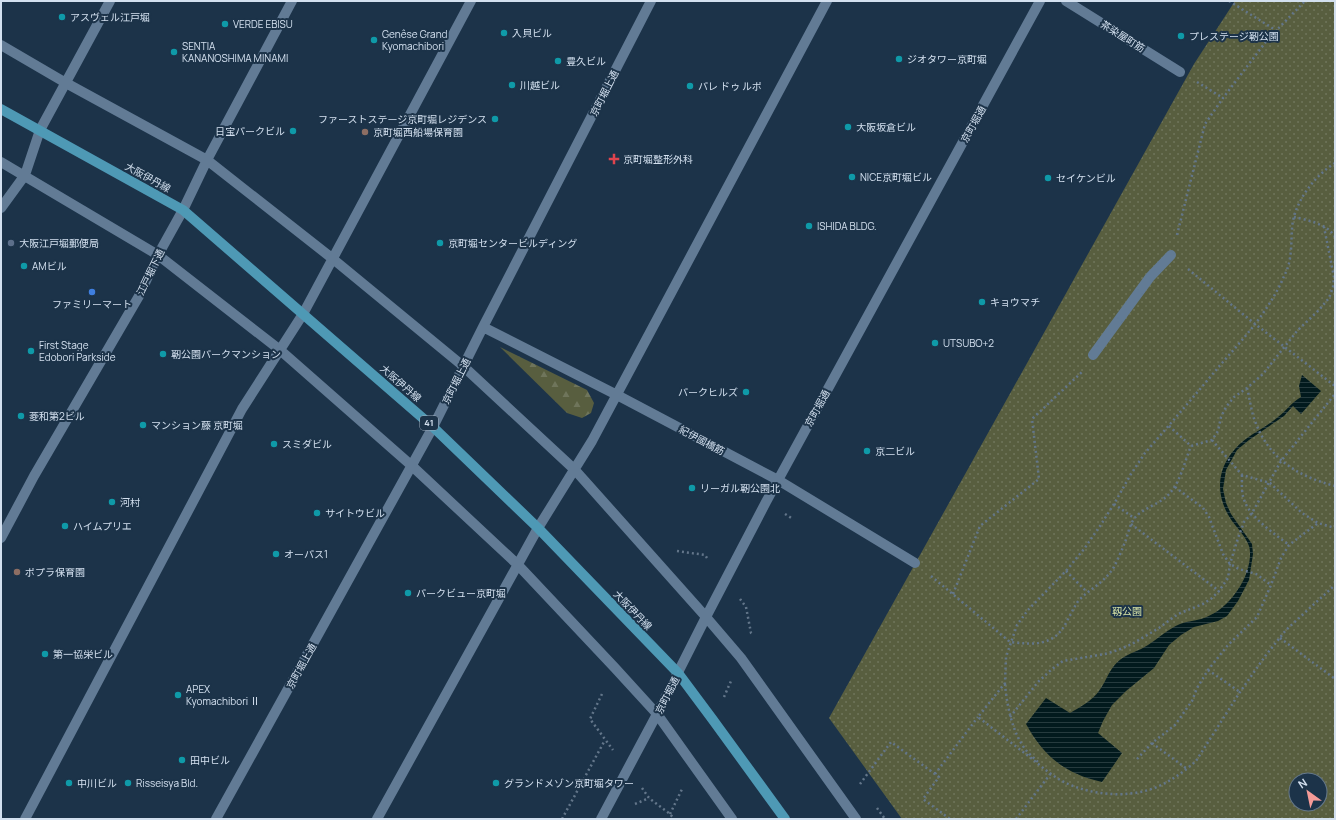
<svg xmlns="http://www.w3.org/2000/svg" width="1336" height="820" viewBox="0 0 1336 820" font-family="Manrope,'Noto Sans JP',sans-serif">
<defs>
<pattern id="forest-firs" width="22" height="20" patternUnits="userSpaceOnUse"><rect width="22" height="20" fill="#585e3f"/><path d="M5 1l3.5 6h-7zM16 11l3.5 6h-7z" fill="#6f755b"/></pattern>
<pattern id="park-dots" width="8" height="8" patternUnits="userSpaceOnUse"><rect width="8" height="8" fill="#585e3f"/><path d="M2 2h.1M6 6h.1" fill="none" stroke="#6f755b" stroke-width="1.8" stroke-linecap="round"/></pattern>
<pattern id="water-rules" width="6" height="5" patternUnits="userSpaceOnUse"><rect width="6" height="5" fill="#021a1d"/><path d="M0 2.5h6" fill="none" stroke="#263b3e"/></pattern>
</defs>
<rect width="100%" height="100%" fill="#1c3349"/>
<!-- forest -->
<path fill="url(#forest-firs)" d="M500,347l87,43 7,13 -3,10 -9,5 -15,-5z"/>
<!-- park -->
<path fill="url(#park-dots)" fill-rule="evenodd" d="M1235,1h100v818h-433l-73,-101 365,-654zM1296,780h24v24h-24z"/>
<!-- water -->
<path fill="url(#water-rules)" d="M1302,375l19,16 -20,23 -8,-8 -9,10 -35,24 -12,10 -11,20 -3,19 3,14 5,11 21,30 1,10 -4,26 -11,21 -11,15 -9,5 -24,6 -13,8 -12,10 -15,23 -28,23 -14,14 -9,16 -5,12 24,20 -20,29c-36,-8 -58,-25 -76,-58l20,-26 24,15c10,-6 22,-12 29,-22 8,-11 10,-23 22,-32 8,-6 18,-8 27,-14 11,-7 20,-16 32,-21 7,-3 14,-3 21,-5 20,-6 34,-22 43,-40 4,-9 8,-23 5,-33 -3,-9 -11,-17 -17,-25 -16,-23 -17,-50 3,-72 12,-14 29,-20 43,-32 9,-7 12,-13 23,-20l-2,-11z"/>
<g fill="none" stroke-linecap="round" stroke-linejoin="round">
<!-- path -->
<path stroke="#63768a" stroke-width="2.5" stroke-dasharray="2 3" stroke-linecap="butt" d="M1229,1l48,30
M1197,82l26,16
M1335,163c-21,13 -42,41 -43,66 -1,15 0,32 -7,45 -14,34 -39,62 -63,89 -25,30 -51,60 -77,90l-14,21 -17,30 -14,22 -16,23 -18,22 -38,39 -11,15 -11,32 -1,26 -27,34c18,14 36,28 53,41 11,9 22,19 35,25 28,13 67,16 95,2 13,-6 25,-15 35,-24l44,-69 26,-37 20,-25 49,-45
M1294,217c13,3 34,7 41,20
M1177,235l28,-111 18,-26 45,-59 37,-38
M1188,269l67,55 80,62
M1247,388c3,11 4,23 8,33 14,38 42,55 80,65
M1169,426l22,20 21,-6 6,-9 3,-14 5,-10 8,-10 13,-9 16,-14 34,-43 22,-21 10,-12 4,-11 1,-10 -10,-50
M1212,440l30,35 28,8 32,30 16,10 17,5
M1242,475c0,9 -1,19 3,27 5,15 32,34 44,43
M1175,487l28,21 6,9 14,37 7,10 9,5 17,5 15,11
M1114,504l20,14
M785,514l8,5
M1131,524l88,67
M677,551l28,4 2,3
M1066,571l21,21
M931,576l79,66c25,3 45,4 57,-21 4,-7 7,-14 12,-21 13,-13 24,-16 35,-33 4,-8 8,-17 11,-25 3,-7 4,-16 9,-23 7,-10 23,-14 32,-22 14,-12 18,-34 25,-51
M953,594l27,-68 59,-47 -7,-60 50,-47
M740,599l6,8 5,26 2,2
M1280,638l55,41
M1208,670l32,22
M1005,684c2,22 7,47 20,65 4,5 9,9 13,13
M602,694l-12,25 23,31
M724,697l7,-16
M1010,717l28,-35 14,-13 11,-8 42,-7 13,-4 14,-6 27,-16 19,-14 25,-10 9,-6 7,-7 9,-13 2,-14 8,-26 6,-16 8,-9 29,-52 54,-67
M1152,743l35,26
M1137,759l15,-16 23,-18 17,-24 5,-13 11,-18 20,-25 29,-28 14,-32 10,-27 8,-13 29,-22
M935,774l43,-57
M860,784l31,-42 48,35 -16,22 27,20
M642,788l7,10 21,16 4,5
M635,804l14,-6
M877,808l8,11
M670,814l13,-27
M562,819l43,-79
M1016,819l35,-46"/>
<!-- service -->
<path stroke="#627b95" stroke-width="10" d="M1093,355l57,-78 21,-22"/>
<!-- minor -->
<path stroke="#627b95" stroke-width="10" d="M1066,1l114,71
M1,45l65,38 141,77 126,99 130,107 112,104 131,147 35,41 115,161
M1,162l157,93 122,95 132,116 106,99 97,103 42,46 75,105
M1,208l24,-33 15,-45 70,-129
M483,327l134,68 161,85 137,83
M1,538l33,-62 105,-180 19,-41 25,-45 24,-50 85,-159
M25,819l217,-410 61,-95 168,-313
M216,819l217,-392 50,-100 168,-326
M377,819l161,-291 54,-87 235,-440
M601,819l56,-105 49,-97 60,-115 274,-501"/>
<!-- primary -->
<path stroke="#4e99b5" stroke-width="10" d="M1,109l182,101 250,217 105,101 140,145 35,47 72,99"/>
</g>
<!-- markers -->
<g fill="#0f9aa8" stroke="#1c3349" stroke-width="1.5">
<circle cx="62" cy="17" r="4"/>
<circle cx="225" cy="24" r="4"/>
<circle cx="504" cy="33" r="4"/>
<circle cx="1181" cy="36" r="4"/>
<circle cx="374" cy="40" r="4"/>
<circle cx="174" cy="52" r="4"/>
<circle cx="899" cy="59" r="4"/>
<circle cx="558" cy="61" r="4"/>
<circle cx="512" cy="85" r="4"/>
<circle cx="690" cy="86" r="4"/>
<circle cx="495" cy="119" r="4"/>
<circle cx="848" cy="127" r="4"/>
<circle cx="293" cy="131" r="4"/>
<circle cx="852" cy="177" r="4"/>
<circle cx="1048" cy="178" r="4"/>
<circle cx="809" cy="226" r="4"/>
<circle cx="440" cy="243" r="4"/>
<circle cx="24" cy="266" r="4"/>
<circle cx="982" cy="302" r="4"/>
<circle cx="935" cy="343" r="4"/>
<circle cx="31" cy="351" r="4"/>
<circle cx="163" cy="354" r="4"/>
<circle cx="746" cy="392" r="4"/>
<circle cx="21" cy="416" r="4"/>
<circle cx="143" cy="425" r="4"/>
<circle cx="274" cy="444" r="4"/>
<circle cx="867" cy="451" r="4"/>
<circle cx="692" cy="488" r="4"/>
<circle cx="112" cy="502" r="4"/>
<circle cx="317" cy="513" r="4"/>
<circle cx="65" cy="526" r="4"/>
<circle cx="276" cy="554" r="4"/>
<circle cx="408" cy="593" r="4"/>
<circle cx="45" cy="654" r="4"/>
<circle cx="178" cy="695" r="4"/>
<circle cx="182" cy="760" r="4"/>
<circle cx="69" cy="783" r="4"/>
<circle cx="128" cy="783" r="4"/>
<circle cx="496" cy="783" r="4"/>
</g>
<g fill="#8d6e63" stroke="#1c3349" stroke-width="1.5">
<circle cx="365" cy="132" r="4"/>
<circle cx="17" cy="572" r="4"/>
</g>
<path fill="#e0444e" stroke="#1c3349" stroke-width="1.5" d="M612 153h4v4h4v4h-4v4h-4v-4h-4v-4h4z"/>
<circle fill="#5c6f8a" stroke="#1c3349" stroke-width="1.5" cx="11" cy="243" r="4"/>
<circle fill="#3f7fe0" stroke="#1c3349" stroke-width="1.5" cx="92" cy="292" r="4"/>
<g text-anchor="middle" stroke-width="4" stroke-linejoin="round" paint-order="stroke">
<!-- shield labels -->
<rect fill="#1c3349" stroke="#9cacbd" stroke-width="1" x="420" y="416" width="18" height="14" rx="3"/>
<g font-size="9" font-weight="bold" fill="#d3e0ef">
<text x="429" y="426">41</text>
</g>
<!-- poi labels -->
<g font-size="10" fill="#d3e0ef" stroke="#1c3349" text-anchor="start">
<text x="70" y="21">アスヴェル江戸堀</text>
<text x="233" y="28">VERDE EBISU</text>
<text x="512" y="37">入貝ビル</text>
<text x="382" y="38">Genêse Grand<tspan x="382" dy="12">Kyomachibori</tspan></text>
<text x="1189" y="40">プレステージ靭公園</text>
<text x="182" y="50">SENTIA<tspan x="182" dy="12">KANANOSHIMA MINAMI</tspan></text>
<text x="907" y="63">ジオタワー京町堀</text>
<text x="566" y="65">豊久ビル</text>
<text x="520" y="89">川越ビル</text>
<text x="698" y="90">パレ ドゥ ルポ</text>
<text x="487" y="123" text-anchor="end">ファーストステージ京町堀レジデンス</text>
<text x="856" y="131">大阪坂倉ビル</text>
<text x="285" y="135" text-anchor="end">日宝パークビル</text>
<text x="373" y="136">京町堀西船場保育園</text>
<text x="623" y="163">京町堀整形外科</text>
<text x="860" y="181">NICE京町堀ビル</text>
<text x="1056" y="182">セイケンビル</text>
<text x="817" y="230">ISHIDA BLDG.</text>
<text x="19" y="247">大阪江戸堀郵便局</text>
<text x="448" y="247">京町堀センタービルディング</text>
<text x="32" y="270">AMビル</text>
<text x="990" y="306">キョウマチ</text>
<text x="92" y="308" text-anchor="middle">ファミリーマート</text>
<text x="943" y="347">UTSUBO+2</text>
<text x="39" y="349">First Stage<tspan x="39" dy="12">Edobori Parkside</tspan></text>
<text x="171" y="358">靭公園パークマンション</text>
<text x="738" y="396" text-anchor="end">パークヒルズ</text>
<text x="29" y="420">菱和第2ビル</text>
<text x="151" y="429">マンション藤 京町堀</text>
<text x="282" y="448">スミダビル</text>
<text x="875" y="455">京二ビル</text>
<text x="700" y="492">リーガル靭公園北</text>
<text x="120" y="506">河村</text>
<text x="325" y="517">サイトウビル</text>
<text x="73" y="530">ハイムプリエ</text>
<text x="284" y="558">オーパス1</text>
<text x="25" y="576">ポプラ保育園</text>
<text x="416" y="597">パークビュー京町堀</text>
<text x="53" y="658">第一協栄ビル</text>
<text x="186" y="693">APEX<tspan x="186" dy="12">Kyomachibori Ⅱ</tspan></text>
<text x="190" y="764">田中ビル</text>
<text x="77" y="787">中川ビル</text>
<text x="136" y="787">Risseisya Bld.</text>
<text x="504" y="787">グランドメゾン京町堀タワー</text>
</g>
<!-- street labels -->
<g font-size="10" fill="#d3e0ef" stroke="#1c3349">
<text transform="translate(1123 36) rotate(32)" y="4">茶染屋町筋</text>
<text transform="translate(604 93) rotate(-63)" y="4">京町堀上通</text>
<text transform="translate(973 124) rotate(-61)" y="4">京町堀通</text>
<text transform="translate(148 177) rotate(29)" y="4">大阪伊丹線</text>
<text transform="translate(150 272) rotate(-64)" y="4">江戸堀下通</text>
<text transform="translate(456 381) rotate(-63)" y="4">京町堀上通</text>
<text transform="translate(401 383) rotate(41)" y="4">大阪伊丹線</text>
<text transform="translate(817 408) rotate(-61)" y="4">京町堀通</text>
<text transform="translate(702 440) rotate(28)" y="4">紀伊國橋筋</text>
<text transform="translate(633 610) rotate(46)" y="4">大阪伊丹線</text>
<text transform="translate(301 666) rotate(-61)" y="4">京町堀上通</text>
<text transform="translate(667 695) rotate(-63)" y="4">京町堀通</text>
</g>
<!-- park labels -->
<g font-size="10" fill="#d9e5a7" stroke="#1c3349">
<text x="1127" y="615">靱公園</text>
</g>
</g>
<!-- border -->
<rect width="1336" height="820" fill="none" stroke="#d3e0ef" stroke-width="4"/>
<!-- north arrow -->
<g transform="translate(1308 792) rotate(327)"><circle r="19" fill="#1c3349" stroke="#65788b"/>
<path d="M0-3L7 15L0 10L-7 15Z" fill="#f59b98"/>
<text y="-6" font-size="11" font-weight="bold" text-anchor="middle" fill="#d3e0ef">N</text>
</g>
</svg>
